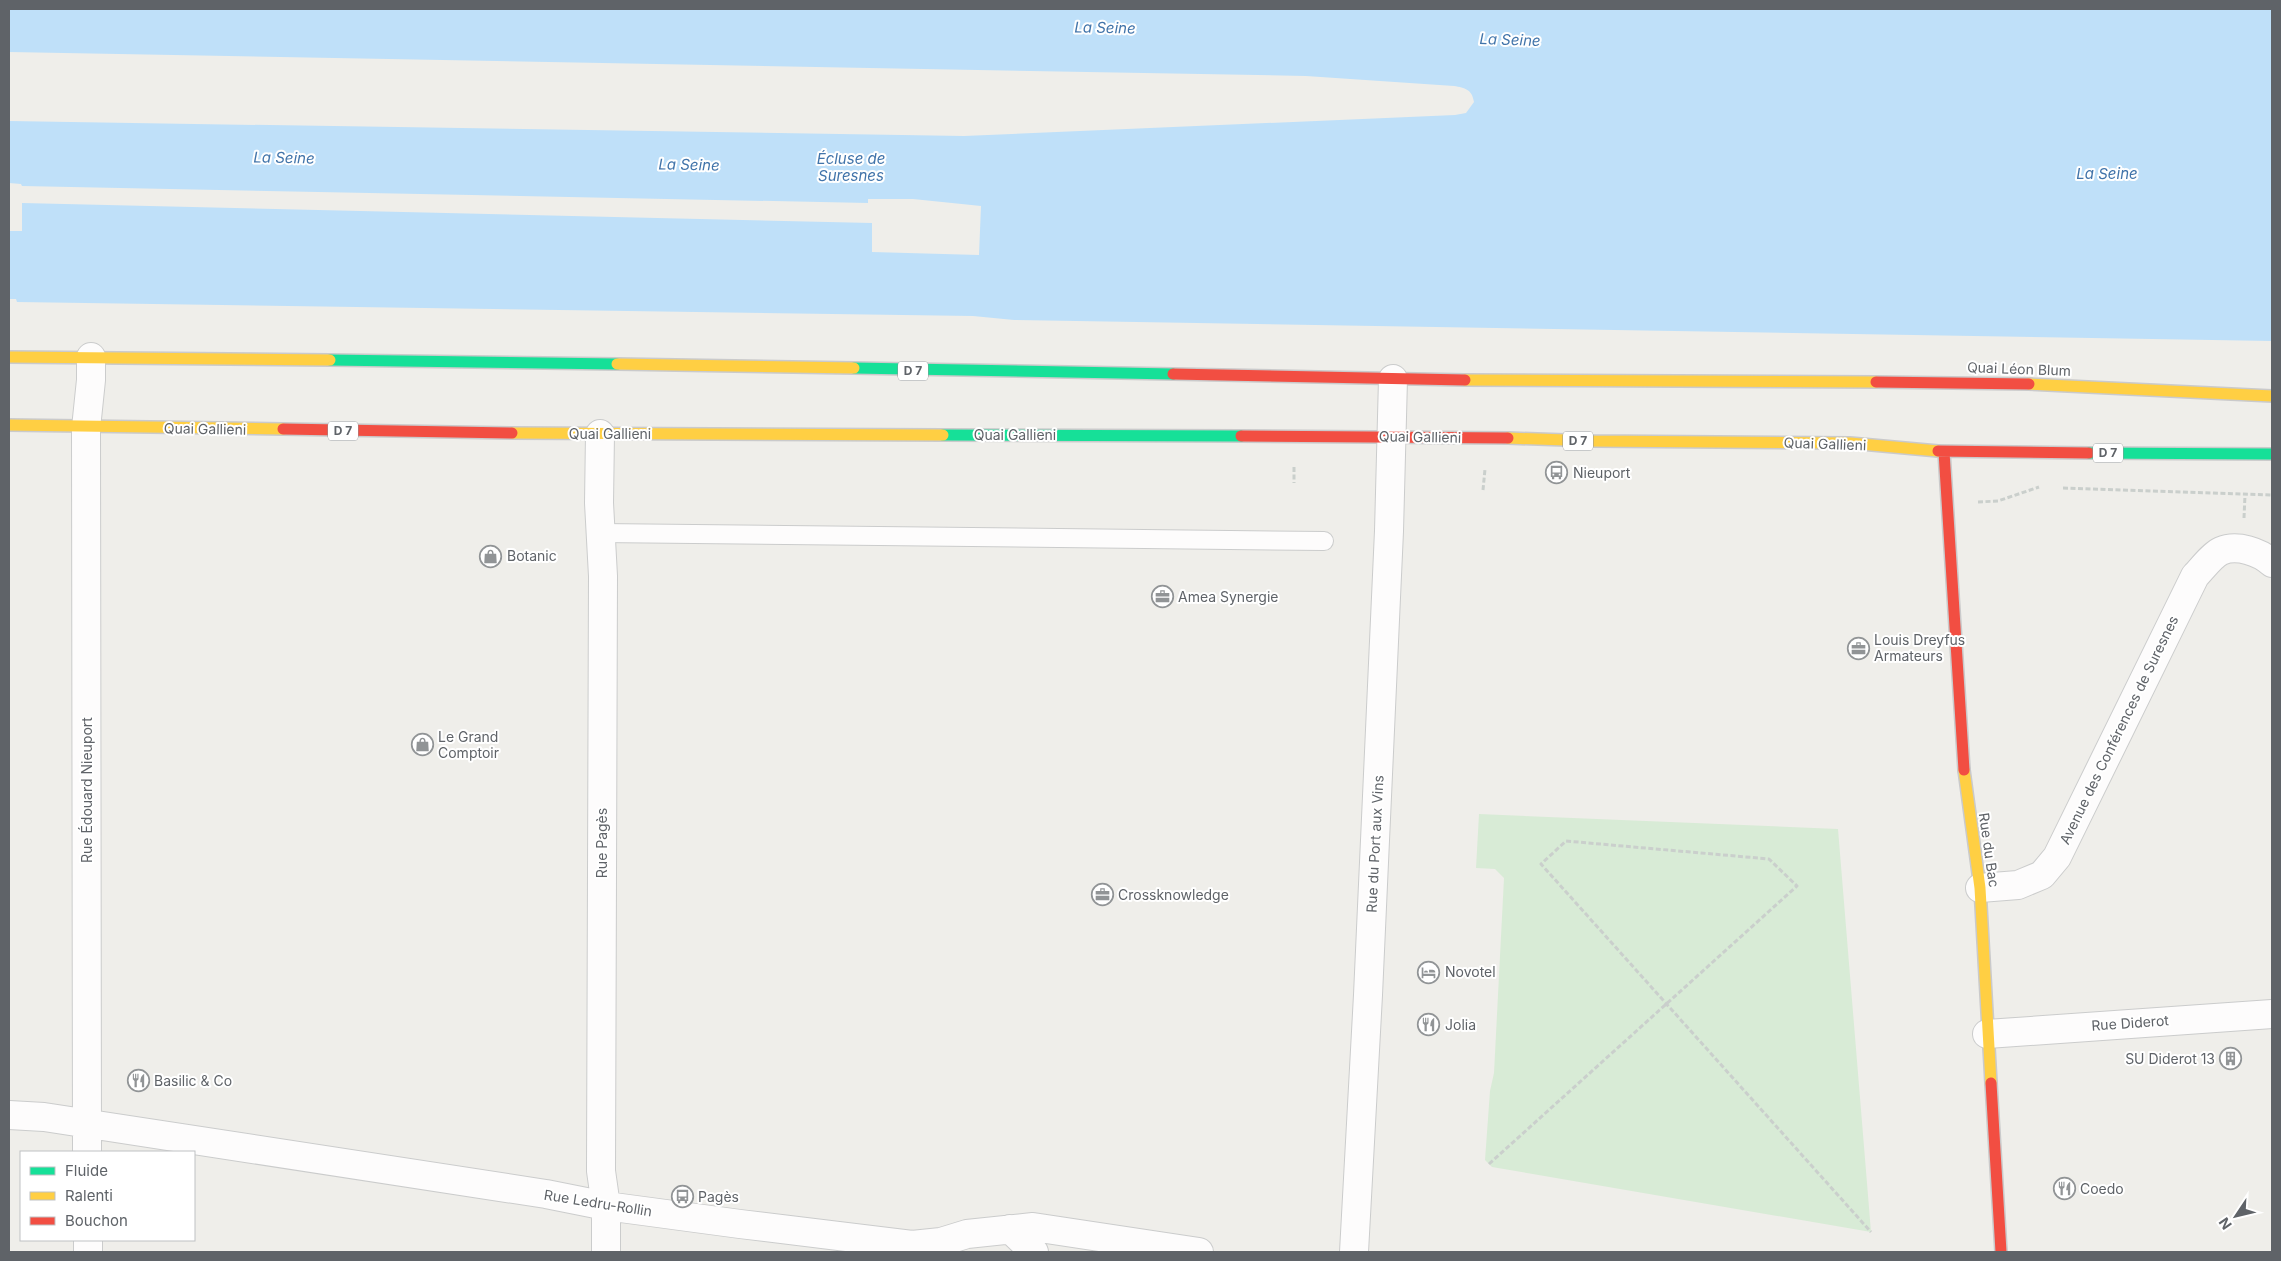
<svg xmlns="http://www.w3.org/2000/svg" width="2281" height="1261" viewBox="0 0 2281 1261" font-family="Inter,sans-serif">
<rect width="100%" height="100%" fill="#efeeea"/>
<!-- green -->
<path fill="#d8ebd6" d="M1479,814l359,15 33,403 -379,-65 -7,-7 5,-69 4,-18 10,-195 -9,-9 -19,-1z"/>
<!-- water -->
<path fill="#bfe0f9" d="M9,9h2263v332l-1258,-21 -41,-4 -956,-14 -1,-3h-7v-68h13v-28l850,20v29l107,3 2,-49 -68,-7h-45v4l-846,-17 -1,-2 -12,-1v-62l955,15 491,-21 11,-2 8,-11c-2,-13 -9,-14 -20,-16l-148,-10 -1297,-24z"/>
<g fill="none" stroke-linecap="round" stroke-linejoin="round">
<defs>
<path id="lane" d="M600,533l724,8"/>
<path id="street" d="M600,434l-1,69 4,73 -2,595 5,35v46
M1980,888l38,-3 24,-10 15,-18 138,-281c7,-7 17,-21 26,-25 16,-7 39,1 51,12
M1987,1034l285,-20
M9,1115l35,2 502,77 60,12 134,18 172,21 29,-3 26,-8 66,-7 166,25
M87,1152l-1,-724 5,-48v-23
M1010,1229l24,23
M88,1252v-12
M1354,1252l14,-257 21,-464 4,-152"/>
<path id="fast" d="M330,360l287,4
M854,368l319,6
M943,435l298,1
M2089,453l183,1"/>
<path id="slow" d="M9,357l321,3
M617,364l237,4
M1465,380l411,2
M2029,384l243,12
M9,425l274,4
M512,433l431,2
M1508,438l85,3 257,2 88,8
M1964,770l16,118 11,195"/>
<path id="jam" d="M1173,374l292,6
M1876,382l153,2
M283,429l229,4
M1241,436l267,2
M1938,451l151,2
M1944,452l20,318
M1991,1083l10,169"/>
</defs>
<!-- lane casing -->
<use href="#lane" stroke="#cbcccc" stroke-width="20"/>
<!-- street casing -->
<use href="#street" stroke="#cbcccc" stroke-width="30"/>
<!-- fast casing -->
<use href="#fast" stroke="#cacacb" stroke-width="14"/>
<!-- slow casing -->
<use href="#slow" stroke="#cacacb" stroke-width="14"/>
<!-- jam casing -->
<use href="#jam" stroke="#cacacb" stroke-width="14"/>
<!-- path -->
<path stroke="#cacfcc" stroke-width="3" stroke-dasharray="5 2.5" stroke-linecap="butt" d="M1294,467v16
M2063,488l209,7
M1483,490l2,-21
M1978,502l20,-1 41,-14
M2244,518l1,-23
M1489,1164l308,-278 -28,-27 -203,-18 -25,23 330,368"/>
<!-- lane -->
<use href="#lane" stroke="#fdfcfc" stroke-width="18"/>
<!-- street -->
<use href="#street" stroke="#fdfcfc" stroke-width="28"/>
<!-- fast -->
<use href="#fast" stroke="#16e098" stroke-width="11"/>
<!-- slow -->
<use href="#slow" stroke="#ffcf43" stroke-width="11"/>
<!-- jam -->
<use href="#jam" stroke="#f24e42" stroke-width="11"/>
</g>
<!-- icons -->
<defs>
<symbol id="bus-ring" viewBox="-11 -11 22 22"><circle r="9.5" fill="#fff" stroke="#919496" stroke-width="1.5"/><path d="M-5-6H5V4H4V6H2V4H-2V6H-4V4H-5ZM-3.5-4V0h7V-4ZM-3.5 1.2v1.5H-2V1.2ZM2 1.2v1.5H3.5V1.2Z" fill="#919496"/></symbol>
<symbol id="shop-ring" viewBox="-11 -11 22 22"><circle r="9.5" fill="#fff" stroke="#919496" stroke-width="1.5"/><path d="M-5-2.5h2.3a2.7 3.5 0 0 1 5.4 0H5L5.5 6h-11ZM-1.5-2.5h3a1.5 2.3 0 0 0-3 0Z" fill="#919496"/></symbol>
<symbol id="office-ring" viewBox="-11 -11 22 22"><circle r="9.5" fill="#fff" stroke="#919496" stroke-width="1.5"/><path d="M-6-3h4V-5.5h4V-3h4V5H-6ZM-1-4.5V-3h2v-1.5ZM-6 0V1H6V0Z" fill="#919496"/></symbol>
<symbol id="hotel-ring" viewBox="-11 -11 22 22"><circle r="9.5" fill="#fff" stroke="#919496" stroke-width="1.5"/><path d="M-6-4.5h1.5V1H6V5H4.5V3h-9V5H-6ZM-4 0a1.8 1.8 0 1 1 3.6 0ZM.5 0V-2.5h3Q6-2.5 6 0Z" fill="#919496"/></symbol>
<symbol id="restaurant-ring" viewBox="-11 -11 22 22"><circle r="9.5" fill="#fff" stroke="#919496" stroke-width="1.5"/><path d="M-5-6h1v4h1v-4h1v4h1v-4h1v5L-1.5 .5V6h-2V.5L-5-1ZM5-6V6H3V1.5H1.5Q1.5-4 5-6Z" fill="#919496"/></symbol>
<symbol id="building-ring" viewBox="-11 -11 22 22"><circle r="9.5" fill="#fff" stroke="#919496" stroke-width="1.5"/><path d="M-4-6H4V6H1V3H-1V6H-4ZM-2.5-4.3h1.7v1.8h-1.7ZM.8-4.3h1.7v1.8H.8ZM-2.5-1h1.7V.8h-1.7ZM.8-1h1.7V.8H.8Z" fill="#919496"/></symbol>
</defs>
<g fill-rule="evenodd">
<use href="#bus-ring" x="1544" y="460" width="25" height="25"/>
<use href="#shop-ring" x="478" y="544" width="25" height="25"/>
<use href="#office-ring" x="1150" y="584" width="25" height="25"/>
<use href="#office-ring" x="1846" y="636" width="25" height="25"/>
<use href="#shop-ring" x="410" y="732" width="25" height="25"/>
<use href="#office-ring" x="1090" y="882" width="25" height="25"/>
<use href="#hotel-ring" x="1416" y="960" width="25" height="25"/>
<use href="#restaurant-ring" x="1416" y="1012" width="25" height="25"/>
<use href="#building-ring" x="2218" y="1046" width="25" height="25"/>
<use href="#restaurant-ring" x="126" y="1068" width="25" height="25"/>
<use href="#restaurant-ring" x="2052" y="1176" width="25" height="25"/>
<use href="#bus-ring" x="670" y="1184" width="25" height="25"/>
</g>
<g text-anchor="middle" stroke-width="4" stroke-linejoin="round" paint-order="stroke">
<!-- shield labels -->
<g fill="#fff" stroke="#8f9295" stroke-width="1">
<rect x="898" y="361.5" width="30" height="19" rx="4"/>
<rect x="328" y="421.5" width="30" height="19" rx="4"/>
<rect x="1563" y="431.5" width="30" height="19" rx="4"/>
<rect x="2093" y="443.5" width="30" height="19" rx="4"/>
</g>
<g font-size="12" font-weight="bold" fill="#5f6368">
<text x="913" y="375">D 7</text>
<text x="343" y="435">D 7</text>
<text x="1578" y="445">D 7</text>
<text x="2108" y="457">D 7</text>
</g>
<!-- street labels -->
<g font-size="14" fill="#5f6368" stroke="#fff">
<text transform="translate(2019 369) rotate(2)" y="5">Quai Léon Blum</text>
<text transform="translate(205 429) rotate(1)" y="5">Quai Gallieni</text>
<text x="610" y="439">Quai Gallieni</text>
<text x="1015" y="440">Quai Gallieni</text>
<text transform="translate(1420 437) rotate(1)" y="5">Quai Gallieni</text>
<text transform="translate(1825 444) rotate(2)" y="5">Quai Gallieni</text>
<text transform="translate(2119 730) rotate(-64)" y="5">Avenue des Conférences de Suresnes</text>
<text transform="translate(87 790) rotate(-90)" y="5">Rue Édouard Nieuport</text>
<text transform="translate(602 843) rotate(-90)" y="5">Rue Pagès</text>
<text transform="translate(1375 844) rotate(-87)" y="5">Rue du Port aux Vins</text>
<text transform="translate(1989 850) rotate(82)" y="5">Rue du Bac</text>
<text transform="translate(2130 1023) rotate(-4)" y="5">Rue Diderot</text>
<text transform="translate(598 1203) rotate(9)" y="5">Rue Ledru-Rollin</text>
</g>
<!-- poi labels -->
<g font-size="14" fill="#5f6368" stroke="#fff" text-anchor="start">
<text x="1573" y="478">Nieuport</text>
<text x="507" y="561">Botanic</text>
<text x="1178" y="602">Amea Synergie</text>
<text x="1874" y="645">Louis Dreyfus<tspan x="1874" dy="16">Armateurs</tspan></text>
<text x="438" y="742">Le Grand<tspan x="438" dy="16">Comptoir</tspan></text>
<text x="1118" y="900">Crossknowledge</text>
<text x="1445" y="977">Novotel</text>
<text x="1445" y="1030">Jolia</text>
<text x="2215" y="1064" text-anchor="end">SU Diderot 13</text>
<text x="154" y="1086">Basilic &amp; Co</text>
<text x="2080" y="1194">Coedo</text>
<text x="698" y="1202">Pagès</text>
</g>
<!-- water labels -->
<g font-size="15" font-style="italic" fill="#4174aa" stroke="#fff">
<text transform="translate(1105 28) rotate(1)" y="5">La Seine</text>
<text transform="translate(1510 40) rotate(2)" y="5">La Seine</text>
<text transform="translate(284 158) rotate(1)" y="5">La Seine</text>
<text x="851" y="164">Écluse de<tspan x="851" dy="17">Suresnes</tspan></text>
<text transform="translate(689 165) rotate(1)" y="5">La Seine</text>
<text x="2107" y="179">La Seine</text>
</g>
</g>
<!-- border -->
<rect width="2281" height="1261" fill="none" stroke="#5f6368" stroke-width="20"/>
<!-- legend -->
<rect x="20" y="1151" width="175" height="90" fill="#ffffff" stroke="#bfc1c3"/>
<rect x="30" y="1167" width="25" height="8" fill="#16e098" stroke="#bfc1c3"/>
<text x="65" y="1176" font-size="15" fill="#5f6368">Fluide</text>
<rect x="30" y="1192" width="25" height="8" fill="#ffcf43" stroke="#bfc1c3"/>
<text x="65" y="1201" font-size="15" fill="#5f6368">Ralenti</text>
<rect x="30" y="1217" width="25" height="8" fill="#f24e42" stroke="#bfc1c3"/>
<text x="65" y="1226" font-size="15" fill="#5f6368">Bouchon</text>
<!-- north arrow -->
<g transform="translate(2236 1216) rotate(235)" stroke="#ffffff" stroke-width="4" paint-order="stroke">
<path d="M0-4L9 19L0 12L-9 19Z" fill="#5f6368"/>
<text y="-8" font-size="14" font-weight="bold" text-anchor="middle" fill="#5f6368">N</text>
</g>
</svg>
